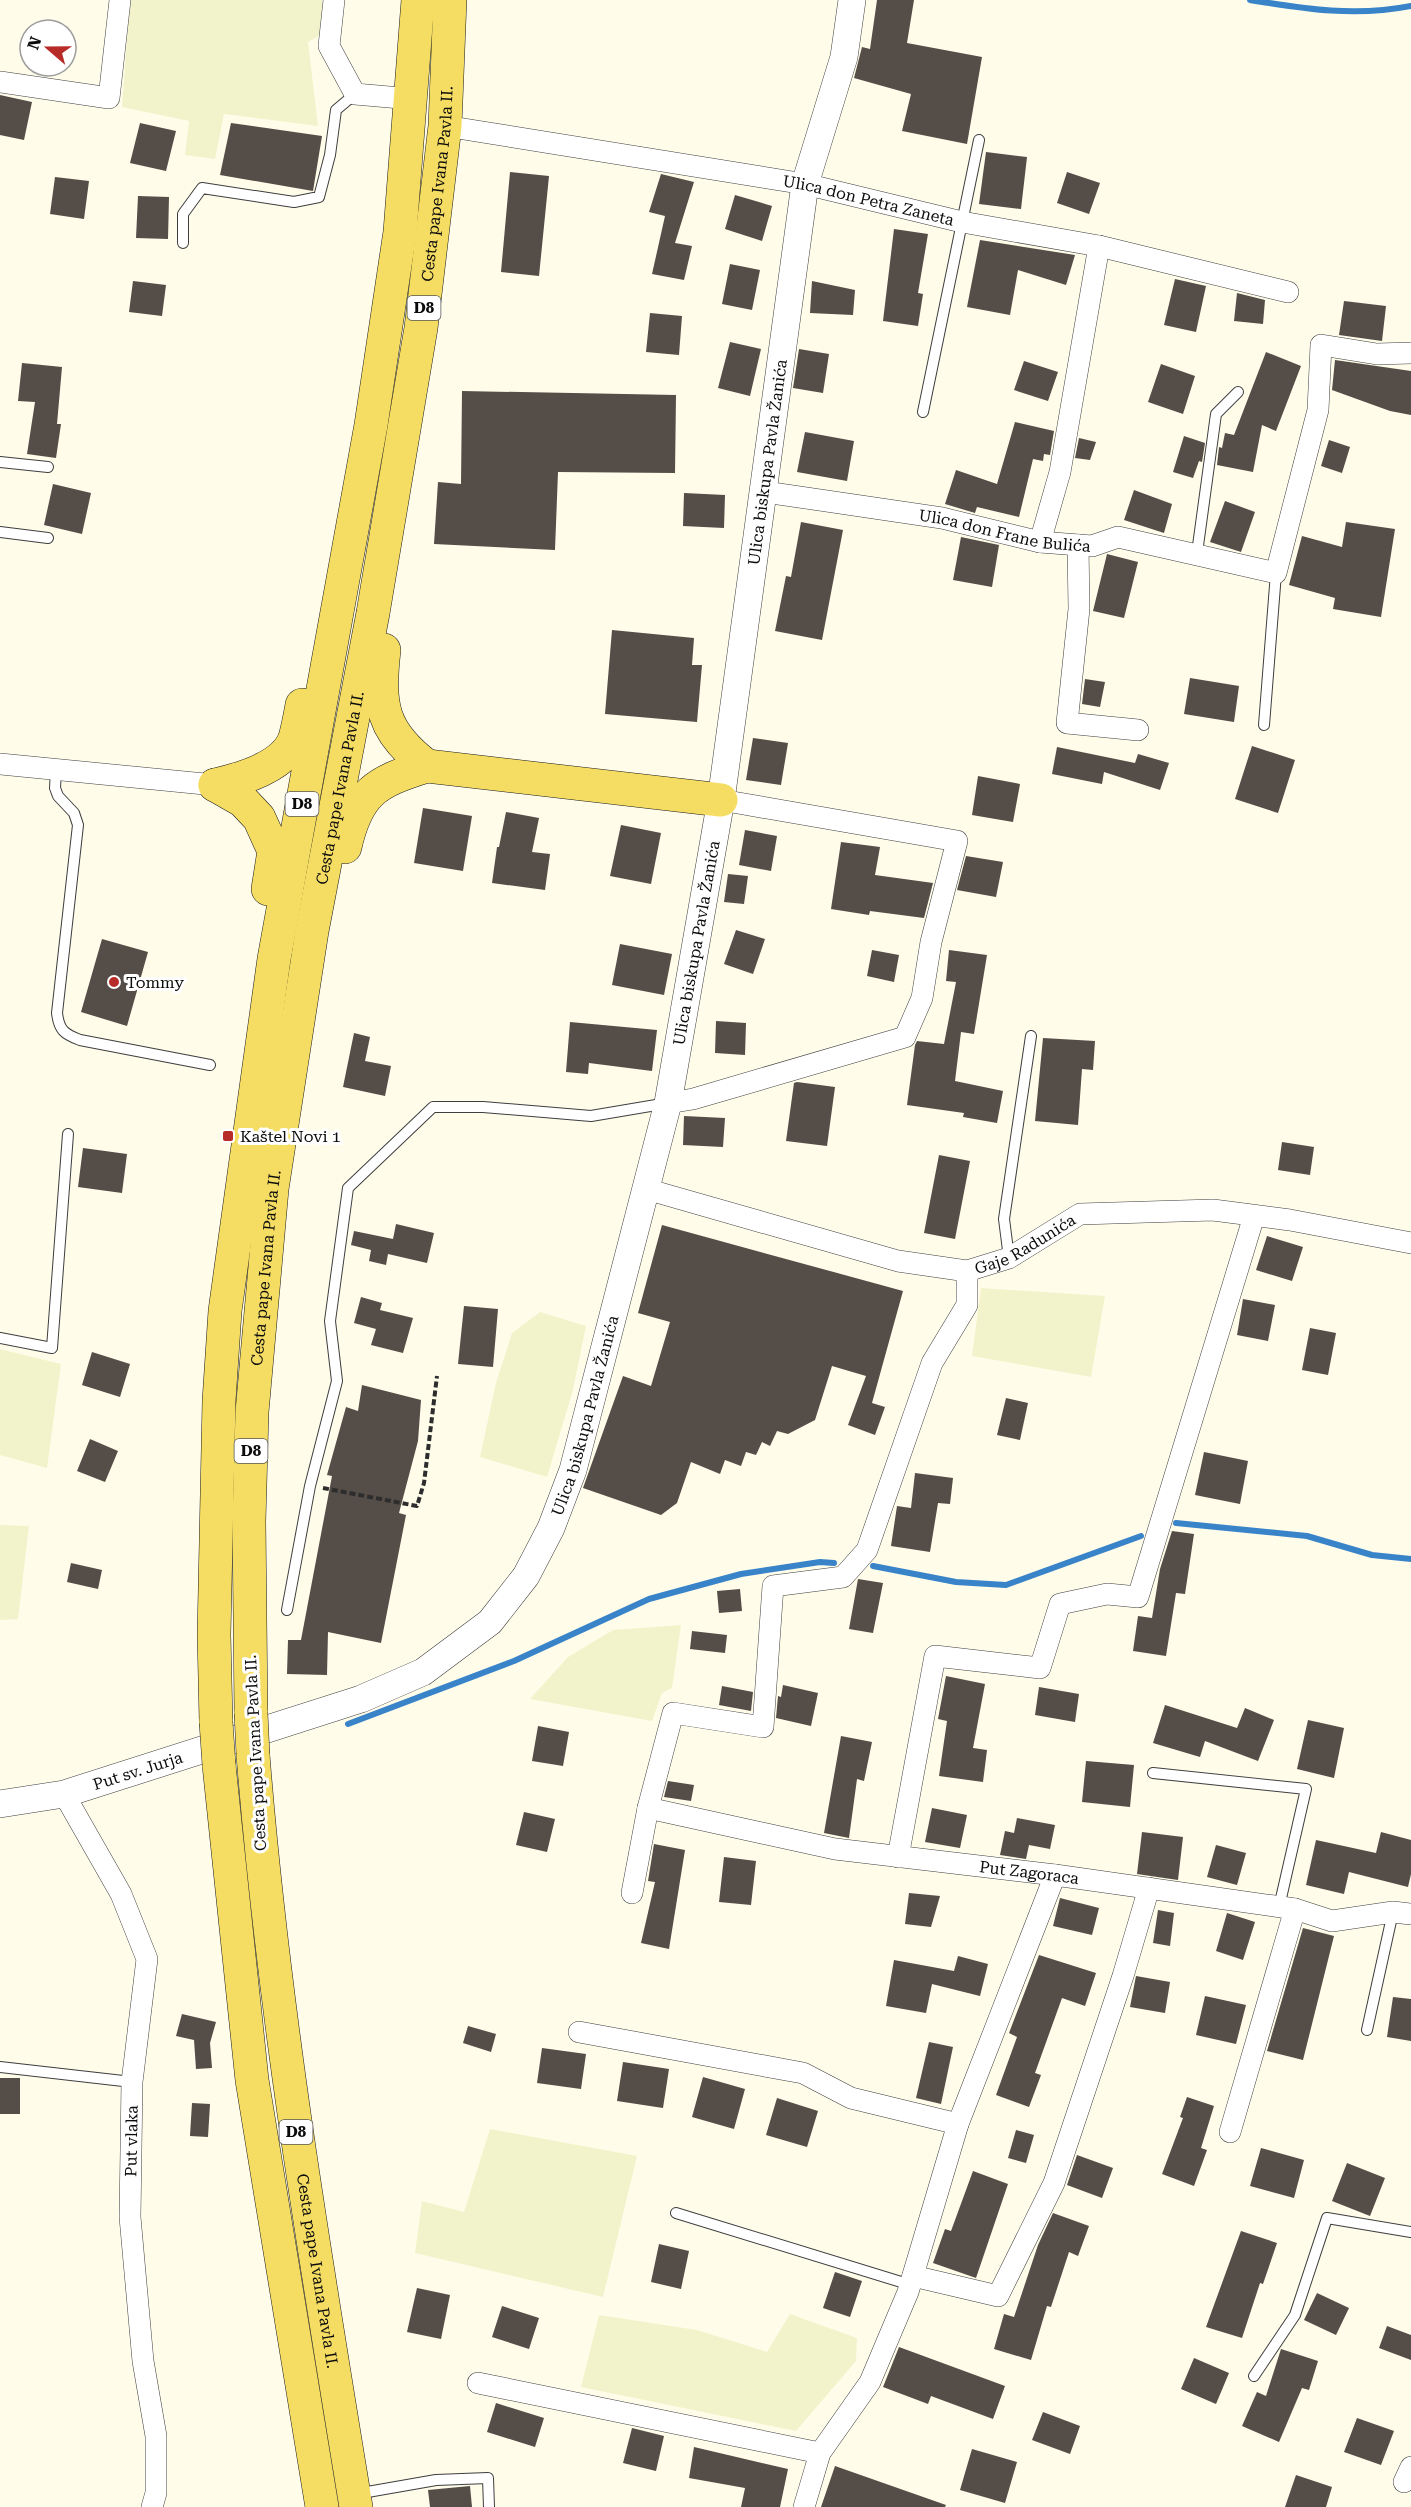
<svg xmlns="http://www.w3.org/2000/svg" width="1411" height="2507" viewBox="0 0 1411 2507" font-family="'Roboto Serif',serif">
<rect width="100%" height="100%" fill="#fffcea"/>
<!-- farmland -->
<path fill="#f3f3cb" d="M130,0h192l2,33 -16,9 10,84 -94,-12 -9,45 -30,-4 4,-34 -67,-14z
M981,1288l124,8 -14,81 -119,-21z
M540,1312l46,14 -13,64 -26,87 -67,-20 16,-74 16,-50z
M0,1349l61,15 -14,104 -47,-13z
M0,1525l29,1 -11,93 -18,1z
M681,1625l-9,63 -10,5 -10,28 -122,-22 38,-42 45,-27z
M490,2129l147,27 -34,141 -188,-44 7,-52 42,11z
M790,2314l67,24 -1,23 -60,70 -215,-44 18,-72 98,15 70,22z"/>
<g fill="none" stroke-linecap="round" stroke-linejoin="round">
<!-- stream -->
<path stroke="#3984c9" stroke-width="6" d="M1250,0c56,9 105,17 161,6
M1176,1523l131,13 65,19 39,4
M873,1566l83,16 50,3 135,-49
M348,1724l166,-63 135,-62 92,-25 79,-12 14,1"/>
</g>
<!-- building -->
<path fill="#544d48" d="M877,0h37l-7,43 75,14 -15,87 -65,-13 9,-37 -57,-16 8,-31 8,2z
M0,95l32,7 -8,38 -24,-5z
M140,123l36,8 -10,40 -36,-8z
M231,123l91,13 -9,55 -93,-16z
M986,152l41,5 -6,52 -42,-5z
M510,172l39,4 -10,100 -38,-4z
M1067,172l33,11 -11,31 -32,-11z
M661,174l33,8 -19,61 17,3 -8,34 -32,-6 13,-58 -16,-4z
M55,177l34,4 -5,38 -34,-5z
M735,195l37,11 -10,35 -37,-12z
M138,196l31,1 -1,42 -32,-1z
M894,229l34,5 -10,59 5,1 -5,32 -35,-5z
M980,240l95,15 -9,30 -48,-15 -8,45 -43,-8z
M730,264l30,6 -8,40 -30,-6z
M1175,279l31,7 -10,46 -32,-7z
M133,281l33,4 -4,31 -33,-4z
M812,281l43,9 -2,25 -43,-2z
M1237,293l28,7 -2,24 -29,-3z
M1344,301l42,5 -4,35 -43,-6z
M650,313l32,3 -3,39 -33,-3z
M730,342l31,7 -11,47 -32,-8z
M799,349l30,5 -6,39 -30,-5z
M1266,352l35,14 -25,65 -14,-6 -9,47 -36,-7 2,-18 3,1 3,-15 9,2z
M1335,360l76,11v44l-21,-4 -58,-21z
M1024,361l34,11 -10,29 -34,-11z
M22,363l40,4 -5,57h4l-5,34 -29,-4 8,-52 -17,-1z
M1161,364l34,12 -12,38 -35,-12z
M462,391l214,4 -1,78 -117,-1 -3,78 -121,-6 4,-62 23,2z
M1015,422l39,9 -4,24 -6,-1 -1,7 -10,-2 -14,58 -42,-10 -2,6 -30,-9 11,-34 41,14z
M805,432l49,9 -7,40 -50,-9z
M1184,436l21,7 -3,19 -3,-1 -6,17 -20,-6z
M1079,438l17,4 -6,18 -15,-2z
M1329,440l21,7 -8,26 -21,-7z
M53,484l38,9 -9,41 -38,-9z
M1134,490l38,14 -8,29 -40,-13z
M684,493l41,2 -1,33 -41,-2z
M1225,501l30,11 -14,40 -31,-10z
M801,522l42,8 -21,110 -47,-9 11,-55 5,1z
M1346,522l49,7 -14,88 -48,-8 2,-11 -46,-13 13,-49 40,11z
M961,537l38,8 -7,42 -39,-7z
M1107,554l31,8 -14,56 -31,-7z
M612,630l82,8 -2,27h10l-5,57 -92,-8z
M1190,678l49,8 -5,36 -50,-8z
M1085,679l20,3 -5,25 -18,-3z
M753,738l35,5 -7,42 -35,-5z
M1252,746l43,14 -17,53 -43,-14z
M1057,747l78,16 3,-9 31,9 -9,27 -56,-18 -2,12 -50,-10z
M978,776l42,8 -7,38 -41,-7z
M423,808l49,8 -9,55 -49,-8z
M506,812l33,6 -7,34 18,2 -5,36 -53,-7 5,-36h2z
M621,825l40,8 -10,51 -41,-8z
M745,830l32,6 -6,35 -32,-6z
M841,842l39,5 -5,28 58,8 -9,35 -54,-7 -1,4 -38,-6z
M966,856l37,6 -7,35 -39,-7z
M728,874l20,2 -4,28 -20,-2z
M736,930l29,9 -12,35 -29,-10z
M102,939l46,13 -21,74 -46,-14z
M620,944l52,10 -8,41 -52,-10z
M872,950l27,5 -5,27 -27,-6z
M949,950l38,5 -13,79 -13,-2 -6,49 48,10 -6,32 -34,-6 1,-4 -57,-8 8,-60 2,-4 27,3 12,-62 -10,-1z
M716,1021l30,2 -1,32 -30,-2z
M570,1022l87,8 -5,41 -63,-8 -1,11 -22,-2z
M354,1033l16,4 -5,24 26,5 -6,30 -42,-9z
M1043,1038l52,3 -2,29 -11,-1 -4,56 -43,-4z
M797,1082l38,5 -8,59 -41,-5 8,-58z
M684,1116l41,2 -2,29 -40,-2z
M1282,1142l32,5 -4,28 -32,-5z
M83,1148l44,6 -5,39 -44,-6z
M939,1155l31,6 -15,78 -31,-6z
M396,1224l38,9 -7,30 -39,-9 -2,11 -17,-4 2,-11 -20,-5 3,-14 39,8z
M662,1225l241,66 -31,112 13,4 -10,28 -27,-10 18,-49 -34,-10 -17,54 -27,14 -11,-3 -7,15 -8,-4 -6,13 -10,-3 -5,14 -16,-6 -5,14 -29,-12 -14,41 -16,12 -78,-27 40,-112 28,10 19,-64 -32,-9z
M1267,1236l36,11 -11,34 -36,-11z
M361,1297l21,6 -2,7 33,8 -10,35 -32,-8 5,-16 -22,-6z
M1243,1299l32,6 -7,36 -31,-6z
M464,1306l34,3 -5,58 -35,-3z
M1310,1328l26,5 -8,42 -26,-5z
M92,1352l38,12 -10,33 -38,-12z
M362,1385l59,15 -3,41 -19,72 7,2 -25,128 -53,-11 -1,43 -40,-1 1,-34h13l31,-164 -5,-1 19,-68 12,4z
M1006,1398l22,5 -8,37 -23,-5z
M90,1439l28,12 -13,31 -28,-11z
M1204,1452l44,9 -8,43 -45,-9z
M915,1473l38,5 -3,26 -12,-1 -8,49 -39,-6 6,-40 14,2z
M1172,1531l22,3 -9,60 -9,-1 -10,63 -33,-5 5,-35 14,2 8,-49z
M71,1563l31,7 -4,19 -31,-7z
M858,1579l25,4 -10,50 -24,-4z
M740,1589l2,22 -23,2 -2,-22z
M692,1631l35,4 -2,18 -35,-4z
M946,1676l39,8 -12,64 14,2 -4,32 -44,-6 8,-55 -9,-2z
M783,1685l35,8 -7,33 -35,-8 2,-22 3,1z
M722,1686l31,6 -2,19 -32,-6z
M1039,1687l40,7 -4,28 -40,-7z
M1165,1705l72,23 8,-20 29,12 -16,41 -53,-20 -5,16 -47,-14z
M1308,1720l36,8 -10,50 -37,-9z
M538,1726l31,6 -6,34 -31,-5z
M841,1736l31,6 -8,39 -7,-2 -8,59 -25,-5z
M1086,1761l48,4 -4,42 -48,-5z
M668,1781l26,4 -3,16 -27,-4z
M932,1808l35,7 -7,33 -35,-6z
M524,1812l31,7 -8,33 -31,-7z
M1017,1818l38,7 -5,24 -21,-4 -3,14 -26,-4 5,-24 9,2z
M1142,1832l41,5 -5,43 -41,-6z
M1381,1832l30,8v34l-3,13 -59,-15 -5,22 -38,-9 10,-45 60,13z
M654,1844l31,6 -16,99 -28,-6 14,-61 -7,-1z
M1216,1845l30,8 -9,32 -30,-8z
M724,1857l32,4 -5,44 -32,-3z
M909,1893l31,3 -9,31 -26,-3z
M1060,1898l39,10 -7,27 -39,-9z
M1158,1910l16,3 -4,33 -17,-3z
M1227,1913l28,9 -12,38 -27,-9z
M1303,1928l31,8 -31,124 -36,-9z
M1039,1955l57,18 -11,33 -23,-8 -27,75 6,2 -12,32 -33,-12 21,-58 -8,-4z
M958,1956l30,8 -8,32 -48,-12 -6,29 -40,-7 8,-46 60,11z
M1136,1976l34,6 -5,31 -35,-6z
M1205,1996l41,9 -10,39 -40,-9z
M1393,1997l18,2v42l-24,-4z
M182,2014l34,8 -6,21 2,25 -16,1 -2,-29 -18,-4z
M468,2026l28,8 -5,18 -28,-9z
M929,2042l24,5 -12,57 -25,-6z
M542,2048l44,6 -5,35 -44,-6z
M623,2062l46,7 -6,39 -46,-7z
M703,2077l42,12 -11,40 -42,-12z
M0,2078h20v36h-20z
M1187,2097l27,9 -13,42 6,2 -13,36 -32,-12 21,-56 -3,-1z
M777,2098l41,13 -11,36 -41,-12z
M192,2103l18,1 -2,33 -18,-1z
M1016,2130l18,5 -8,28 -18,-5z
M1261,2148l43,12 -10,38 -44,-12z
M1077,2155l36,13 -11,30 -35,-13z
M1347,2163l38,15 -15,38 -38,-15z
M973,2171l35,13 -32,94 -43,-15 12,-34 6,2z
M1053,2213l36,13 -11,30 -9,-4 -18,55 -4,-1 -16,54 -37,-11 10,-35 10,3 24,-72z
M1241,2231l36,12 -14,41 -3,-1 -18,55 -36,-11z
M659,2244l30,7 -8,38 -30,-7z
M835,2272l27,9 -12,36 -27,-9z
M417,2288l33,7 -9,44 -34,-7z
M1317,2293l32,15 -13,27 -32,-15z
M502,2306l37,12 -10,31 -37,-12z
M1387,2326l24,9v25l-32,-12z
M899,2347l106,39 -12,33 -62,-23 -3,8 -45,-17z
M1281,2349l37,12 -9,29 -7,-2 -23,54 -37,-16 15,-34 9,4z
M1194,2358l35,15 -13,31 -35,-15z
M496,2403l48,15 -9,29 -48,-15z
M1043,2412l37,14 -10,28 -38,-14z
M1357,2418l37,13 -13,34 -37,-13z
M632,2428l32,8 -8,35 -33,-8z
M694,2447l94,22 -8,38h-39l4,-19 -56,-10z
M972,2449l45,13 -12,41 -45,-13z
M835,2466l111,39 -1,2h-124z
M1296,2475l36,12 -6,20h-41z
M470,2486l2,21h-42l-2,-17z"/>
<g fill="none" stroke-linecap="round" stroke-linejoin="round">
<defs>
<path id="service" d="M183,243v-29l19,-26 92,14 25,-5 11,-42 6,-45 19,-16
M923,412l56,-272
M0,462l48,5
M0,532l48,6
M1197,553l19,-139 22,-22
M1264,725l12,-152
M56,770l-1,18 3,8 16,17 4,12 -21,188c2,17 7,21 23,27l130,25
M1009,1258l-5,-39 27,-183
M0,1338l52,10 16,-214
M287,1610l23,-124 27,-105 -7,-60 18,-133 85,-81h50l108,9 77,-13
M1153,1773l153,16 -27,118
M1367,2030l26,-118
M0,2067l132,15
M676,2213l235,72
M1254,2376l41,-61 32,-97 84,14
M356,2494l80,-14 52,-2 1,29"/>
<g id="minor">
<path d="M334,0l-5,46 26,48 57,5"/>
<path d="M0,82l109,16 11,-98"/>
<path id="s1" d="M445,126l360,58 157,38 137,24 189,46"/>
<path id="s2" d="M765,492l177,26 98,24 52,4 26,-9 158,36 42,-163 3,-65 56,9 34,-1"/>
<path d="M1040,542l20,-70 39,-226"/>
<path d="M1078,545l1,64 -12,114 71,7"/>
<path d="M0,764l215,21"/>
<path d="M668,1103l25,-4 212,-62 17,-39 9,-56 26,-101 -236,-41"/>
<path id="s3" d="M646,1189l252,72 69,10 42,-13 71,-44 133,-4 77,10 121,23"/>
<path d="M64,1794l57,100 26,65 -15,123 -2,135 13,144 13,75v57l-4,14"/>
<path id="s4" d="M648,1808l187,41 220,26 240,34 37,12 61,-9 18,2"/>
<path d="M898,1857l37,-201 105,12 20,-64 47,-10 31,3 116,-381"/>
<path d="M632,1893l16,-85 25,-95 90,14 10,-141 70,-9 24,-27 65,-187 35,-58v-34"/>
<path d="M579,2032l224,41 48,25 107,26"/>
<path d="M1230,2132l65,-223"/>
<path d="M913,2276l85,20 56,-113 69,-207 26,-88"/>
<path d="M478,2383l342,70"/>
<path d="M1404,2482l7,-15"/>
<path d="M804,2507l16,-54 50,-71 38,-90 50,-168 97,-249"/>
</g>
<g id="tertiary">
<path id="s5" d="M0,1804l64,-10 297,-95 62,-27 67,-50 36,-46 25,-48 22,-58 95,-367 53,-303 84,-616 39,-127 8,-57"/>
</g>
<g id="primary">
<path d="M384,650c-6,55 -3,81 43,116"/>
<path d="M215,785l28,16 16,17 15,33 -6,38"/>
<path d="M215,785c26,-6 70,-18 80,-47 3,-11 5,-22 7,-33"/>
<path d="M345,847c12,-54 30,-65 82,-81l294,34"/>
<path id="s6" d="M251,1713l-2,-192 3,-109 20,-223 40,-258 61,-318 48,-285 24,-202 5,-126"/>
<path d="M216,1722l-2,-87 5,-234 6,-90 49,-352 97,-534 29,-193 18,-232"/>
<path id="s7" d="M253,1755c20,252 62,502 103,752"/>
<path d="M219,1765l33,315 70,427"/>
</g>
</defs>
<!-- service casing -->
<use href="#service" stroke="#3e3e3e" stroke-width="12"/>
<!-- minor casing -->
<use href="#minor" stroke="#3e3e3e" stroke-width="22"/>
<!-- tertiary casing -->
<use href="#tertiary" stroke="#3e3e3e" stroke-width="28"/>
<!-- primary casing -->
<use href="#primary" stroke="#1c1c1c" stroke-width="34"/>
<!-- path -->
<path stroke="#2d2d2d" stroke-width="4" stroke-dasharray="6 3" stroke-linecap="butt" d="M323,1488l94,18 7,-23 13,-107"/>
<!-- service -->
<use href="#service" stroke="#fff" stroke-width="10"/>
<!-- minor -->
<use href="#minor" stroke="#fff" stroke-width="21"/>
<!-- tertiary -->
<use href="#tertiary" stroke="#fff" stroke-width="27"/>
<!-- primary -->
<use href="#primary" stroke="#f5dd63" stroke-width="33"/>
<defs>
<path id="primary-bridge" d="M251,1713l2,42
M216,1722l3,43"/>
</defs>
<!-- primary-bridge casing -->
<use href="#primary-bridge" stroke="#1c1c1c" stroke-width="34" stroke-linecap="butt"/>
<!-- primary-bridge -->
<use href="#primary-bridge" stroke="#f5dd63" stroke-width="33"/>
</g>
<!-- markers -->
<g fill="#b72c28" stroke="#fff" stroke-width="2">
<circle cx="114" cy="982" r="6"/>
<rect x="222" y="1130" width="12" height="12" rx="3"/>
</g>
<g text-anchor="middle" stroke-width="6" stroke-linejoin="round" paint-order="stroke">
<!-- shield labels -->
<g fill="#fff" stroke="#545454" stroke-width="1.5">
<rect x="407.5" y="296" width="33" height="24" rx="4.5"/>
<rect x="285.5" y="792" width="33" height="24" rx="4.5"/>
<rect x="234.5" y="1439" width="33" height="24" rx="4.5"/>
<rect x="279.5" y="2120" width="33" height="24" rx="4.5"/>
</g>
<g font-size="15" font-weight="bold" fill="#0b0b0b">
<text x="424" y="313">D8</text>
<text x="302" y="809">D8</text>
<text x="251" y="1456">D8</text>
<text x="296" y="2137">D8</text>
</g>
<!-- street labels -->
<g font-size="16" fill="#0b0b0b" stroke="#fff">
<text dy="6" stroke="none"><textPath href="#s6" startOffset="1544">Cesta pape Ivana Pavla II.</textPath></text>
<text dy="6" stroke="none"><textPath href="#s1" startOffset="430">Ulica don Petra Zaneta</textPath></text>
<text dy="6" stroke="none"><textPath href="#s5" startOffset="1730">Ulica biskupa Pavla Žanića</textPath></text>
<text dy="6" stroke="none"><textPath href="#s2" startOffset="243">Ulica don Frane Bulića</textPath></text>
<text dy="6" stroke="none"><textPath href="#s6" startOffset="932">Cesta pape Ivana Pavla II.</textPath></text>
<text dy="6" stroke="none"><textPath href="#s5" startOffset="1244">Ulica biskupa Pavla Žanića</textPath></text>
<text dy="6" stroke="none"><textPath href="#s3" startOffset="396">Gaje Radunića</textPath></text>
<text dy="6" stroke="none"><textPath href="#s6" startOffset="446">Cesta pape Ivana Pavla II.</textPath></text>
<text dy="6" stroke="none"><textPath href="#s5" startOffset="758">Ulica biskupa Pavla Žanića</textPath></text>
<text transform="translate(255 1753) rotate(-93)" y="6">Cesta pape Ivana Pavla II.</text>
<text dy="6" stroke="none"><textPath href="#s5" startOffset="142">Put sv. Jurja</textPath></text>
<text dy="6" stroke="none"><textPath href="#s4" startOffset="387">Put Zagoraca</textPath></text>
<text transform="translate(131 2141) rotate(-89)" y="6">Put vlaka</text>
<text dy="6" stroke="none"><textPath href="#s7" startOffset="520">Cesta pape Ivana Pavla II.</textPath></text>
</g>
<!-- poi labels -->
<g font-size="16" fill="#0b0b0b" stroke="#fff" text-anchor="start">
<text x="126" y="988">Tommy</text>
<text x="240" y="1142">Kaštel Novi 1</text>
</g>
</g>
<!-- north arrow -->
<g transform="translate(48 48) rotate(290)"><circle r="28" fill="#ffffff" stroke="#9d9d9d" stroke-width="1.5"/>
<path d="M0-4.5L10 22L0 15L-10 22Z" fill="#b72c28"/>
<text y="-9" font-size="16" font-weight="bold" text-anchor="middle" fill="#0b0b0b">N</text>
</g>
</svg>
